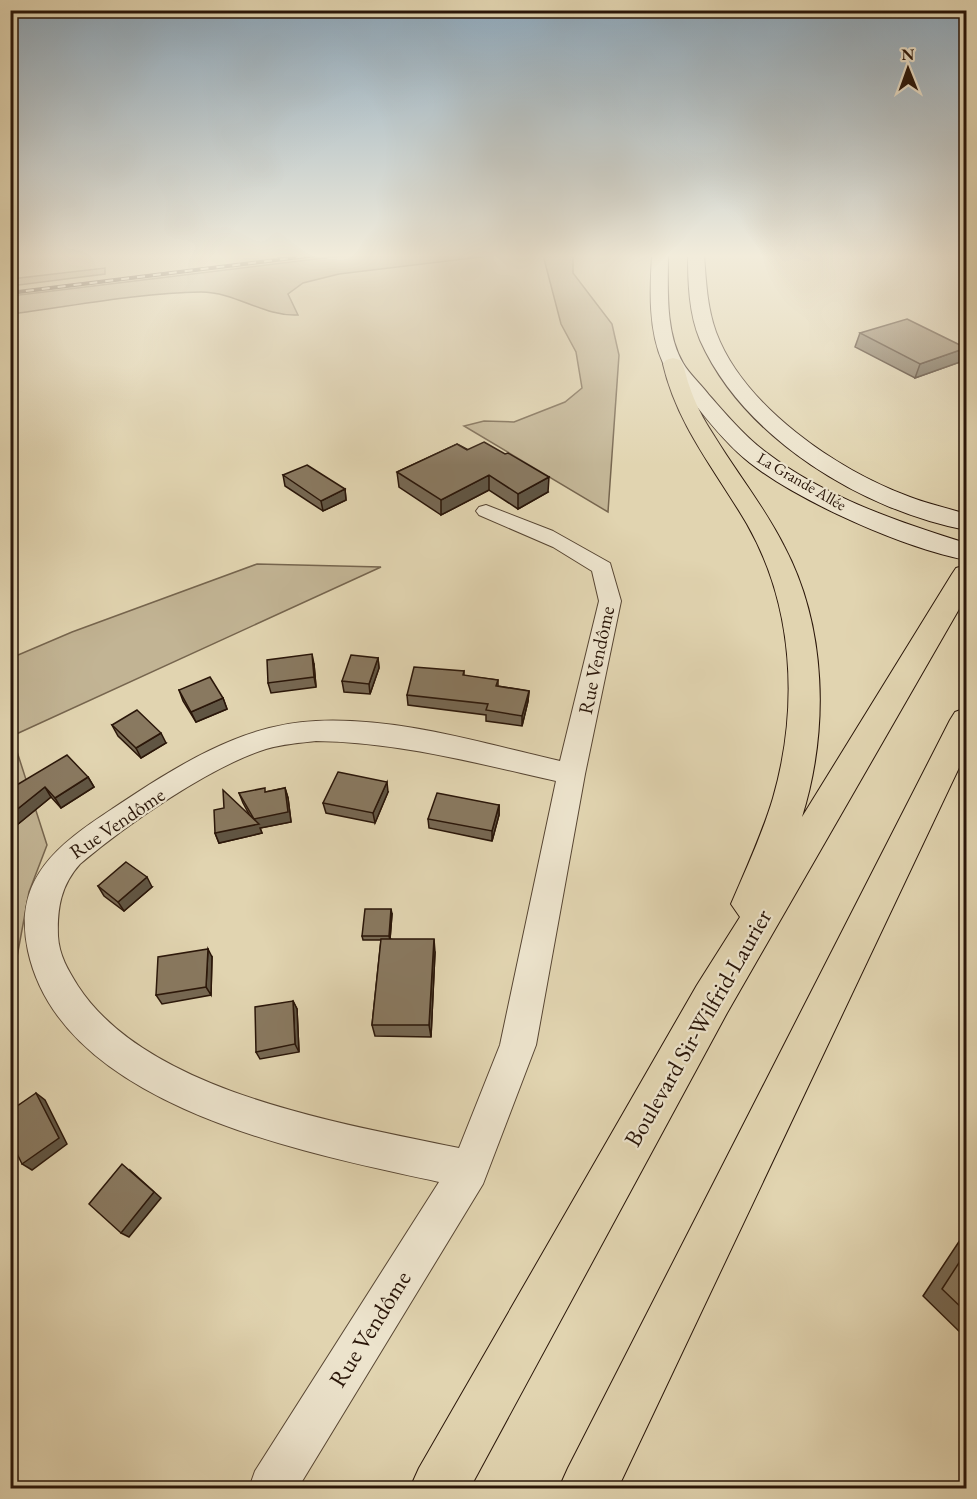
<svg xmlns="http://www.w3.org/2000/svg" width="977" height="1499" viewBox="0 0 977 1499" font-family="'EB Garamond',serif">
<rect width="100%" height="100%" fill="#e1d4b0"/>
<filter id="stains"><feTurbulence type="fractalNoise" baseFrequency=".00333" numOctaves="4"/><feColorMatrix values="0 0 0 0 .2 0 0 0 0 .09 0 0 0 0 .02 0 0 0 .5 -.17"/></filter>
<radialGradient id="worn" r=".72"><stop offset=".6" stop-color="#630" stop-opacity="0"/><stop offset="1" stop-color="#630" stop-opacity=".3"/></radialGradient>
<!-- green -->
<path fill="#c2b494" stroke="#76654e" stroke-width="1.5" d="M348,255h149l-158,19 -36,9 -15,11 10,21c-34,2 -62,-23 -97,-23 -63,1 -128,14 -190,22v-18z
M543,255h30v18l39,51 7,31 -11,157 -144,-86 20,-5 30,1 51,-20 17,-14 -6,-36 -15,-28z
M105,268v6l-94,12v-7z
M257,564l124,3 -369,169 35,109 -18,47 -12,65 -6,4v-303l61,-26z"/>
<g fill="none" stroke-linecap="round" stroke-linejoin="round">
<defs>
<path id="street" d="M957,255h9v6z
M486,505l67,26 57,32 11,38 -36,173 -49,271 -53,139 -185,304h-49l6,-17 184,-289c-131,-29 -377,-74 -411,-231 -16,-73 31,-107 84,-142 62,-41 128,-85 204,-88 82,-4 165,22 244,40l39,-160 -7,-30 -39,-24 -74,-32 -3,-4 3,-4zM316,741c82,1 160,22 240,40l-56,264 -41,103c-118,-25 -311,-55 -381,-162 -10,-16 -19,-31 -20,-50 -1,-28 3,-51 22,-72 46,-39 129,-97 186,-115 17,-5 33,-6 50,-8z"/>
<path id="secondary" d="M652,255h16c0,34 -3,77 15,108 6,11 18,21 26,32 17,19 37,43 58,58 58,44 131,69 199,90v17c-62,-12 -166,-58 -216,-97 -22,-17 -42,-42 -59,-64 -9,-11 -22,-23 -28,-36 -15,-33 -13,-73 -11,-108z
M688,255h16c2,26 3,52 12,77 28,75 121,138 194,165 18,7 38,11 56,17v16c-103,-20 -222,-91 -266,-190 -11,-26 -12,-57 -12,-85z"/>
<path id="primary" d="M673,358l7,2c5,7 6,17 9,25 6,18 14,34 24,49 23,38 51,72 71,112 43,81 45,184 18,271l150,-243 4,-6 10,-3v32l-239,416 -257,475h-60l9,-20 278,-483 43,-68 -9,-13c15,-35 31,-69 42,-106 26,-90 21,-192 -26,-274 -31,-53 -70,-99 -84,-160l3,-4z
M966,708v45l-348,735h-59l9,-20 382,-748 5,-8z"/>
</defs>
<!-- street casing -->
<use href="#street" stroke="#584633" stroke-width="2"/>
<!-- secondary casing -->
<use href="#secondary" stroke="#2a1609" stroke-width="2"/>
<!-- primary casing -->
<use href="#primary" stroke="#2a1609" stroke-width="2"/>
<!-- street -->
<use href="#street" fill="#ece3cc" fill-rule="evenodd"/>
<!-- secondary -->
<use href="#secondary" fill="#ece3cc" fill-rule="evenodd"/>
<!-- primary -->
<use href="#primary" fill="#e1d4b0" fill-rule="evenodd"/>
<defs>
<path id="rail" d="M10,293l306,-38"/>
</defs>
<!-- rail casing -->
<use href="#rail" stroke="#2a1609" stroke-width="4"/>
<!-- rail -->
<use href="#rail" stroke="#ece3cc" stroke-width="2" stroke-dasharray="8" stroke-linecap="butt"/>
</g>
<!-- wall -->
<path fill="#766853" stroke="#2a1609" stroke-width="1.5" d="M860,333l100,29 -45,16 -60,-31z
M457,444l91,48 -30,17 -29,-19 -48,25 -42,-28 -2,-15z
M283,475l62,14 1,11 -23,11 -38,-25z
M378,658l1,10 -9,26 -26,-2 -2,-11z
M314,664l2,23 -45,6 -3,-10z
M464,671v5l34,4v6l31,5 -1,10 -6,25 -36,-5v-6l-78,-10 -1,-10z
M179,690l44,8 4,11 -31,13 -13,-21z
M112,725l54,18 -25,15 -23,-22z
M88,777l6,10 -33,21 -10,-11 -39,32 3,4 -5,3v-47z
M285,788l3,10 3,24 -31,6 2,5 -43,10 -4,-10 35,-17 -7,-13 -4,-10 27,-1z
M388,792l-13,31 -49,-10 -3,-10z
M499,805v10l-7,26 -63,-13 -1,-9z
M98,886l54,1 -28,24 -20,-15z
M392,914l-2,25 45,13 -4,85 -56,-1 -3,-11 9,-85h-18l-1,-4z
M212,957l-1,38 -49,9 -6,-9z
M293,1001l4,8 2,43 -39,7 -4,-7z
M966,1060v18l-3,-3z
M966,1231v107l-43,-42z"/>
<!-- shaded-wall -->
<path fill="#605543" stroke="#2a1609" stroke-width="1.5" d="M966,348l-6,14 -45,16 5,-14z
M489,475v15l-48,25v-15z
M549,477l-1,15 -30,17v-15z
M345,489l1,11 -23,11 -2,-10z
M312,654l2,10 2,23 -2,-10z
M378,658l1,10 -9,26 -1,-10z
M529,691l-1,10 -6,25v-10z
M223,698l4,11 -31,13 -5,-10z
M161,733l5,10 -25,15 -5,-10z
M88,777l6,10 -33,21 -6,-10z
M387,782l1,10 -13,31 -2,-10z
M45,787l6,10 -39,32 3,4 -5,3v-21z
M285,788l3,10 3,24 -31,6 2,5 -43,10 -4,-10 39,-14z
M499,805v10l-7,26v-10z
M147,877l5,10 -28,24 -6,-9z
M391,909l1,5 -2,26 -1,-4z
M434,939l1,13 -4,85 -2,-12z
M208,949l4,8 -1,38 -5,-8z
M293,1001l4,8 2,43 -4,-8z
M10,1032l6,5 -6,5z
M36,1093l9,7 22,44 -35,26 -10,-6z
M130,1170l31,28 -32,39 -8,-4z"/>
<!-- building -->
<path fill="#897960" stroke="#2a1609" stroke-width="1.5" d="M907,319l59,29 -46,16 -60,-31z
M484,442l21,12 3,-1 41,24 -31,17 -29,-19 -48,25 -44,-28 60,-28 10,6z
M307,465l38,24 -24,12 -38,-26z
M312,654l2,23 -46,6 -1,-23z
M351,655l27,3 -9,26 -27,-3z
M414,667l50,4 -1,4 35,5 -2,6 33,5 -7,25 -36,-6 2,-6 -81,-9z
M210,677l13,21 -32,14 -12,-22z
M137,710l24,23 -25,15 -24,-23z
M67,755l21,22 -33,21 -10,-11 -35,28v-26z
M338,772l49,10 -14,31 -50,-10z
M265,788v4l20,-4 3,24 -34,7 -15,-26z
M223,790l36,34 -44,9 -1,-23 10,-2z
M437,793l62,12 -7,26 -64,-12z
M126,862l21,15 -29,25 -20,-16z
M365,909h26l-2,27h-27z
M381,939h53l-5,86h-57z
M208,949l-2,38 -50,8 2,-38z
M293,1001l2,43 -39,8 -1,-45z
M36,1093l23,45 -37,26 -12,-25v-28z
M122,1164l32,28 -33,41 -32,-29z
M966,1252v60l-24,-23z"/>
<!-- sky -->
<linearGradient id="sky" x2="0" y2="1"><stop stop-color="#8ca7bb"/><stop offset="0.55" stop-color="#f2ecdb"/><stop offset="1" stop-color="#f2ecdb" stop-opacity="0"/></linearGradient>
<rect width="977" height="465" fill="url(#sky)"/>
<g text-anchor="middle" stroke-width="4.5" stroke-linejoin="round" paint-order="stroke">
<!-- far-street labels -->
<g font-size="16" fill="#2a1609" stroke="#ece3cc">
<text transform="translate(802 481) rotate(30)" y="6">La Grande Allée</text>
</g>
<!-- street labels -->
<g font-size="20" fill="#2a1609" stroke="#ece3cc">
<text transform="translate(596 660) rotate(-78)" y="7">Rue Vendôme</text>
<text transform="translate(117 823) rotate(-34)" y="7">Rue Vendôme</text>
</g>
<!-- near-street labels -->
<g font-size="24" fill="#2a1609" stroke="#ece3cc">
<text transform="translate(698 1028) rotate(-60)" y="8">Boulevard Sir-Wilfrid-Laurier</text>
<text transform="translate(370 1329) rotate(-58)" y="8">Rue Vendôme</text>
</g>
</g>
<!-- margin -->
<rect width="977" height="1499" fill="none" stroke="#e1d4b0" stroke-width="36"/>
<rect x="12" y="12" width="953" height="1475" fill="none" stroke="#2a1609" stroke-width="3"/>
<rect x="18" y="18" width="941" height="1463" fill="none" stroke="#2a1609" stroke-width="1.5"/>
<!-- north arrow -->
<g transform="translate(908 69) rotate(359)" stroke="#ece3cc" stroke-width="4.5" paint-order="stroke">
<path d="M0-4.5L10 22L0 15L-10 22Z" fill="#2a1609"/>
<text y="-9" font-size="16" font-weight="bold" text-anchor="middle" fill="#2a1609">N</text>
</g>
<rect width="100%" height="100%" filter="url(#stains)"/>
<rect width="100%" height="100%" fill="url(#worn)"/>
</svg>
